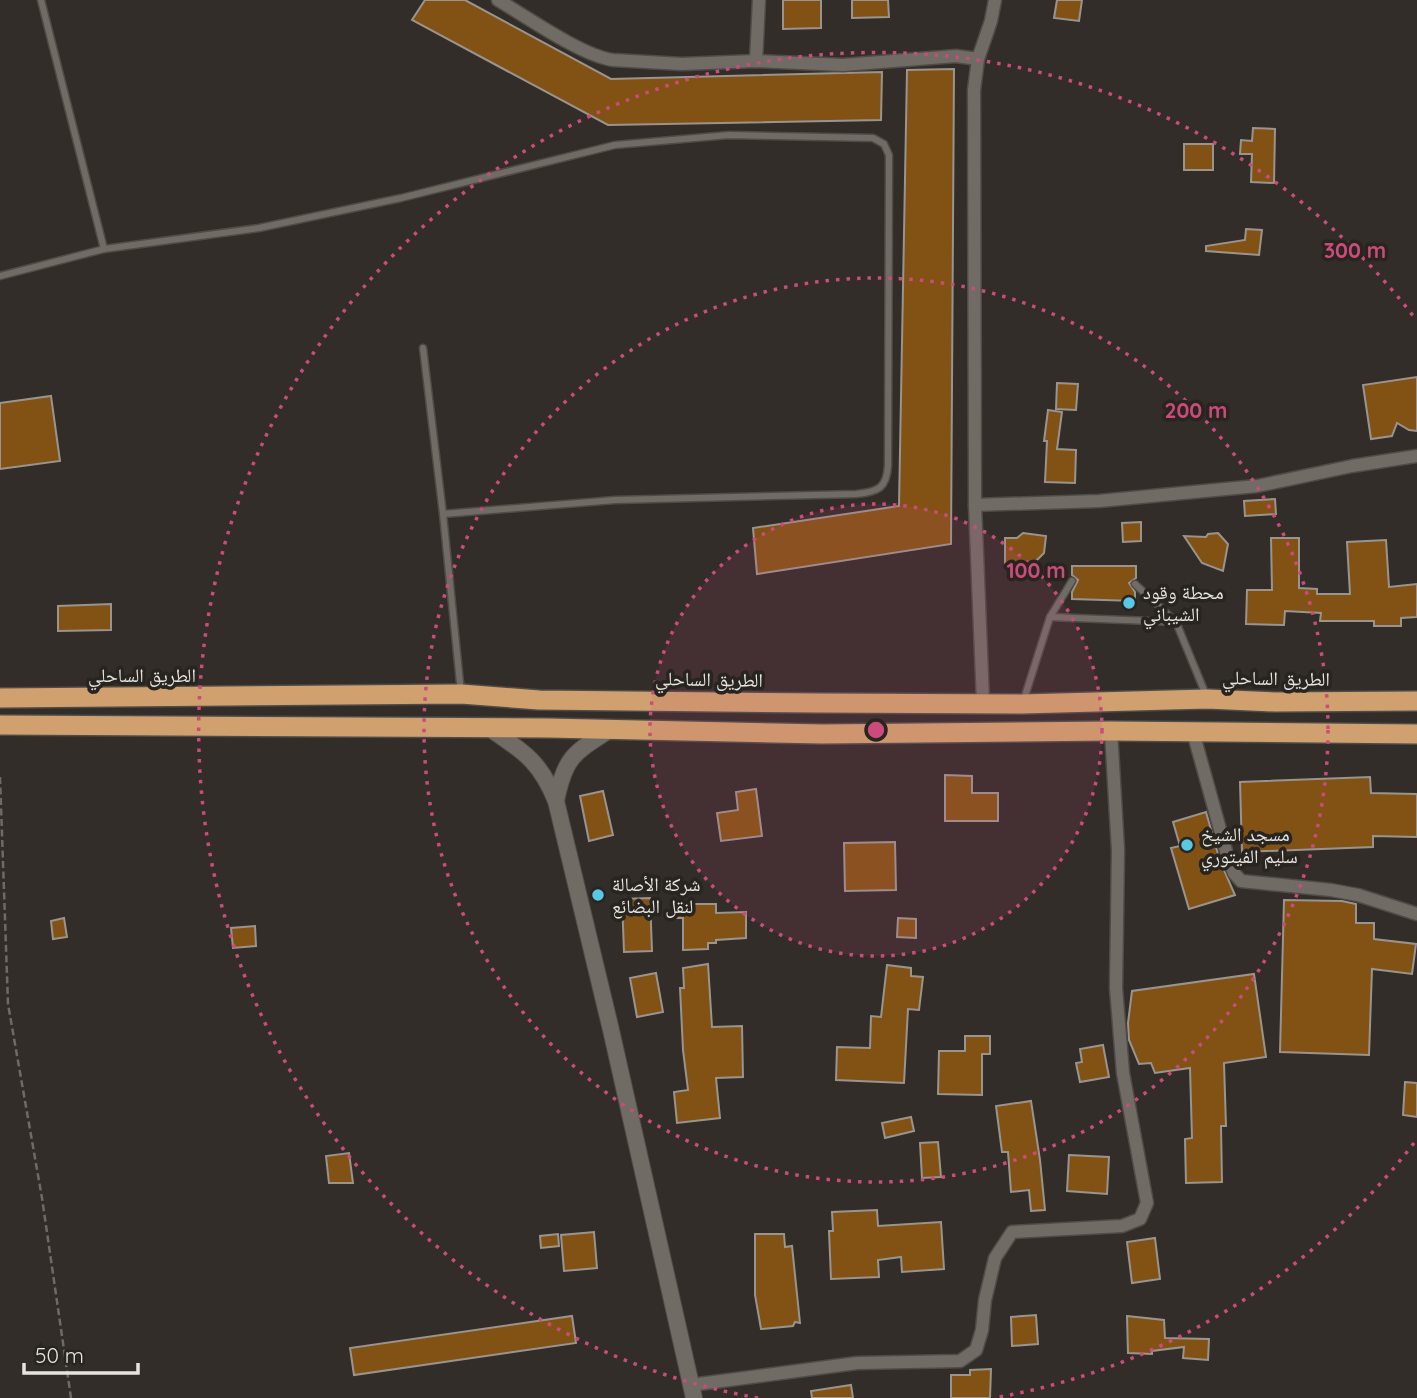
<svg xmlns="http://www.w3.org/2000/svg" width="1417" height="1398" viewBox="0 0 1417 1398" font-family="Quicksand,'Noto Naskh Arabic',sans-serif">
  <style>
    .building { fill: #825215; stroke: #9a948e; stroke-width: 2 }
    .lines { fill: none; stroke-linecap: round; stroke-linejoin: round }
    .service-casing { stroke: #4f4c47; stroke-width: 9 }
    .minor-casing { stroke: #4f4c47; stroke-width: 15 }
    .tertiary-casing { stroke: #4f4c47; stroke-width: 18 }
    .trunk-casing { stroke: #4f4c47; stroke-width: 22 }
    .path { stroke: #6e6a66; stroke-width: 2.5; stroke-dasharray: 7 3.5; stroke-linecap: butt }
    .service { stroke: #706b65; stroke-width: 6 }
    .minor { stroke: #706b65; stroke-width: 12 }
    .tertiary { stroke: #706b65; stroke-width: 16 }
    .trunk { stroke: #d0a06e; stroke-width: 19 }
    .ring { fill: none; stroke: #cb4b7c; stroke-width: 3.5; stroke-dasharray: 3.5 7 }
    .poi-dot { fill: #59c8e5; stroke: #28241f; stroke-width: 2.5 }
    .labels { text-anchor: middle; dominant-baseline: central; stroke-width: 7; stroke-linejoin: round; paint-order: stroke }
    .poi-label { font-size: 19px; fill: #e7e4e0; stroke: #28241f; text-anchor: start }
    .street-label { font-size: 19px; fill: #e7e4e0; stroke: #28241f }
    .centre { fill: #cb4b7c; stroke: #28241f; stroke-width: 3.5 }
    .ring-label { font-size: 21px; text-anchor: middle; font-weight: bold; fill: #cb4b7c; stroke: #28241f; stroke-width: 7; stroke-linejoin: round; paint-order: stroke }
  </style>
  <rect width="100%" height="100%" fill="#322d29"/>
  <g class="building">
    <path d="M425,0H465L611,79L882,72L881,120L608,125L412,20Z"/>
    <path d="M783,0H821V28L783,29Z"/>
    <path d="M852,0H888L889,17L852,18Z"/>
    <path d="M1057,0H1082L1079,21L1054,18Z"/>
    <path d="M954,69L951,544L757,574L753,528L899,506L907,70Z"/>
    <path d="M1253,128L1275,129L1274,183L1251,182L1252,154H1240L1241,140L1252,141Z"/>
    <rect x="1184" y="144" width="29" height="26"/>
    <path d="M1246,229L1262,230L1259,255L1206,251V246L1245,240Z"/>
    <path d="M1417,377V431L1409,430L1397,423L1392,436L1371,439L1363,385Z"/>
    <path d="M1057,383L1078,384L1076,410L1056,409Z"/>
    <path d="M51,396L60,461L0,469V403Z"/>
    <path d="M1048,410L1062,412L1057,449L1076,450L1075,483L1045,482L1047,441H1044Z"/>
    <path d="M1275,499L1276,514L1245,516L1244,501Z"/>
    <path d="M1141,522V541L1123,542L1122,523Z"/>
    <path d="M1023,533L1046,536L1044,553L1033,564L1021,570L1005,568V538H1017Z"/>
    <path d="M1218,533L1228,544L1223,571L1202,563L1184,536L1206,537L1208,534Z"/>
    <path d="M1271,538H1299V588L1317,589V594H1350L1347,542L1386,540L1389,587L1417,584V617L1401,618V626H1374V621H1320L1321,613L1285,611L1284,625L1246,624L1247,590H1272Z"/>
    <path d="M1072,566H1136V578L1129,583L1135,592V601L1072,599V592L1078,580L1072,575Z"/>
    <path d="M111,604V630L58,631V606Z"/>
    <path d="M945,775L972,776V793H998V821H945Z"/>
    <path d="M1370,777L1371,793L1417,794V837L1373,836V847L1242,852L1240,782Z"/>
    <path d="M756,789L762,836L721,841L717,813L738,810L736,792Z"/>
    <path d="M603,791L613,835L589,841L580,796Z"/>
    <path d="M1206,812L1220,861L1235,895L1189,909L1171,848L1180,846L1173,822Z"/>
    <path d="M895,842L896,890L845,891L844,843Z"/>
    <path d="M650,898L652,951L624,952L622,899Z"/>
    <path d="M1284,900L1342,901L1356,904V923H1374V939L1416,944L1412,974L1372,969L1369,1055L1280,1052Z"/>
    <path d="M676,904H716V913L746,912V938L716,940V943H708V949L683,950V918H676Z"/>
    <path d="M64,918L67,937L53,939L51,921Z"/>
    <path d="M898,918L916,919V938L897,937Z"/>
    <path d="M255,926L256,946L233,948L231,928Z"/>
    <path d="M708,964L712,1027L742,1026L743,1077L716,1078L720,1118L677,1123L674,1092L688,1090L683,1050L680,988H684L683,968Z"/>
    <path d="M887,965L911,968V976L923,977L919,1010L908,1009L904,1083L836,1080L837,1047L870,1048L871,1016L881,1017Z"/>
    <path d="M656,973L663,1012L637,1017L630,978Z"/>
    <path d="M1254,974L1266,1057L1224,1063L1226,1126H1221L1222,1182L1186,1183L1185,1139L1192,1138L1190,1068L1155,1073L1151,1063L1139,1064L1129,1040L1128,1023L1132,991Z"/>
    <path d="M965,1036H990V1054H982V1095L938,1094L939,1051H965Z"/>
    <path d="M1103,1045L1109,1077L1080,1082L1076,1063L1082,1062L1080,1049Z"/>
    <path d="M1405,1082L1417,1083V1117L1403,1115Z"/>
    <path d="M1031,1101L1040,1160L1045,1210L1031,1211L1029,1190L1011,1192L1008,1152H1002L996,1106Z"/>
    <path d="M911,1117L914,1131L885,1138L882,1123Z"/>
    <path d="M938,1142L941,1177L922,1178L920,1143Z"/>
    <path d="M349,1153L353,1183H329L326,1156Z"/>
    <path d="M1069,1155L1109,1157L1107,1194L1067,1191Z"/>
    <path d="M877,1210L878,1226L941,1222L944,1269L902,1272L901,1257L878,1260L879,1277L831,1279L829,1231H833L832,1212Z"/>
    <path d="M594,1232L597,1268L564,1271L561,1235Z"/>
    <path d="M558,1234L559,1246L541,1248L540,1236Z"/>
    <path d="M755,1234H784L785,1247L792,1246L800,1323L795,1322L793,1326L761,1329L755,1295Z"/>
    <path d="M1155,1238L1160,1279L1132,1283L1127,1242Z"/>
    <path d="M1036,1315L1038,1344L1012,1346L1011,1317Z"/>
    <path d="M572,1316L576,1343L354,1375L350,1348Z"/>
    <path d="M1127,1316L1164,1320L1165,1338L1209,1339L1208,1360L1183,1358L1184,1347L1152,1351V1354L1128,1353Z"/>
    <path d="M991,1369L990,1398H951V1375H970V1370Z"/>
    <path d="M851,1385L853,1398H812L811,1391Z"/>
  </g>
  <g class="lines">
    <g class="service-casing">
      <g id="service">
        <path d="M41,0L104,249"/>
        <path d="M0,276L104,249L259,228L401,198L615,145L729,135L873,138L884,144L889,155L888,465C887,488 878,492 856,494L615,500L443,514L423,348"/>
        <path d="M443,514L461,693"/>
        <path d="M1135,584L1176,622L1206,695"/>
        <path d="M1050,617L1176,622"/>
        <path d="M1024,699L1050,617L1072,581"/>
      </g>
    </g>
    <g class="minor-casing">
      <g id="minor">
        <path d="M498,0C527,17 582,56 613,60L682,64L756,61L843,65L956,56L978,59"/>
        <path d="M756,61L759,0"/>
        <path d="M975,505L1099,501L1257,486L1352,466L1417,456"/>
        <path d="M983,702L975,505L974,90L978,59L991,21L995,0"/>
        <path d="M1193,732L1228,858L1234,873L1241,881L1331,890L1358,895L1417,914"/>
        <path d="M691,1385L857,1363L960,1361L976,1350L982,1330L985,1300L995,1258L1012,1232L1122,1226L1140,1219L1147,1203L1123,1073L1116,988L1118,850L1111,731"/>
      </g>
    </g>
    <g class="tertiary-casing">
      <g id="tertiary">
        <path d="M489,728C524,752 540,761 556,801L611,1030L694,1398"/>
        <path d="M556,801C565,756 574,753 611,729"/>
      </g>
    </g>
    <g class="trunk-casing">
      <g id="trunk">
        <path d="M0,698L461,694L539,700L820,703L1022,704L1207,699L1275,702L1417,701"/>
        <path d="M0,725L548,728L822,734L1111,731L1417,734"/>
      </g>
    </g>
    <path class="path" d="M0,777L8,1004L42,1198L71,1398"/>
    <use href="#service" class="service"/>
    <use href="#minor" class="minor"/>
    <use href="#tertiary" class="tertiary"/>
    <use href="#trunk" class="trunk"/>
  </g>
  <circle cx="876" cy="730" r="226" fill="#cb4b7c" fill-opacity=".12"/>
  <g class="ring">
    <circle cx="876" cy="730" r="226"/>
    <circle cx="876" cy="730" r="452"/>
    <path d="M1414 1143A678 678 0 0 1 994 1398M758 1398A678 678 0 1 1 1414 317"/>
  </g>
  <g class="poi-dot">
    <circle cx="1129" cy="603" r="7"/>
    <circle cx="1187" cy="845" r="7"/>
    <circle cx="598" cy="895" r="7"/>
  </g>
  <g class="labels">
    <g class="poi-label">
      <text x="1143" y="592">محطة وقود<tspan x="1143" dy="22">الشيباني</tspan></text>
      <text x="1201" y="834">مسجد الشيخ<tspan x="1201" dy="22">سليم الفيتوري</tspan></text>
      <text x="612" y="884">شركة الأصالة<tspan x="612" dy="22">لنقل البضائع</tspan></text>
    </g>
    <g class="street-label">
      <text x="142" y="675">الطريق الساحلي</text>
      <text transform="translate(1276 678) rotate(1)">الطريق الساحلي</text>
      <text transform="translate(709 679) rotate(1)">الطريق الساحلي</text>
    </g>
  </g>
  <circle cx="876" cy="730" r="10" class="centre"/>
  <g class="ring-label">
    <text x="1355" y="258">300 m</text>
    <text x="1196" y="418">200 m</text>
    <text x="1036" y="578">100 m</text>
  </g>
  <path d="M24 1363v10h114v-10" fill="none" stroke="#e7e4e0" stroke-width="3.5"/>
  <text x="35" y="1363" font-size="21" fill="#e7e4e0" stroke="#28241f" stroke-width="5" paint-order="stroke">50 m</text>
</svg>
